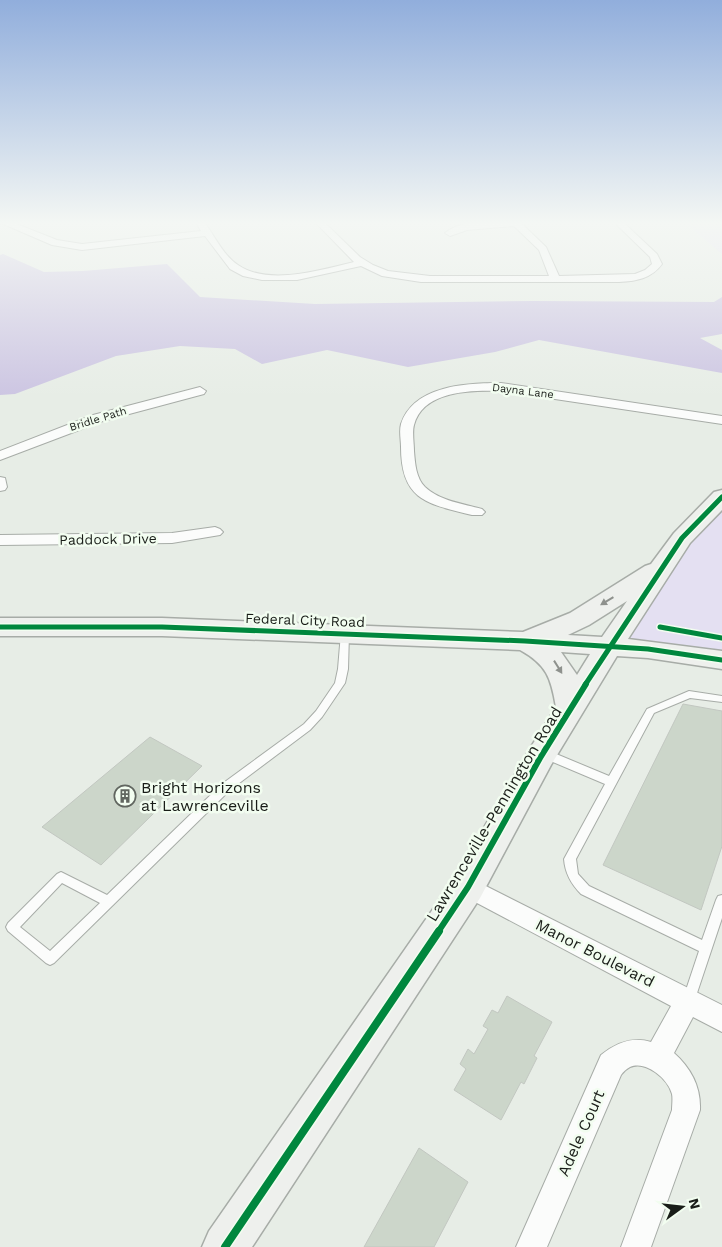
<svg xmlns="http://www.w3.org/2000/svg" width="722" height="1247" viewBox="0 0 722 1247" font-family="'Work Sans',sans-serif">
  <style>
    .green { fill: #e4e0f2 }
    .forest { fill: #ccc5e2 }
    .building { fill: #ccd6ca; stroke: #c2c7c1 }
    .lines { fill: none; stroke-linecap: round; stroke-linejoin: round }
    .lane-casing { stroke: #a7aca7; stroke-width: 2 }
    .street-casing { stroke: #a7aca7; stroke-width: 2 }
    .secondary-casing { stroke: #a7aca7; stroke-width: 3 }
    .lane { fill: #fbfcfb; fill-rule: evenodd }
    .street { fill: #fbfcfb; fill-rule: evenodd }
    .secondary { fill: #eef0ed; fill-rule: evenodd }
    .cycleway-far2-casing { stroke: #f2fdf0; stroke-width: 8 }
    .cycleway-far1-casing { stroke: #f2fdf0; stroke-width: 9 }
    .cycleway-casing { stroke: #f2fdf0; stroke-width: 11 }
    .cycleway-far2 { stroke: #00873e; stroke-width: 5 }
    .cycleway-far1 { stroke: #00873e; stroke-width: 6 }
    .cycleway { stroke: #00873e; stroke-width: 8 }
    .oneway { fill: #8e918d }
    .labels { text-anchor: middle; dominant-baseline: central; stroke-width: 5; stroke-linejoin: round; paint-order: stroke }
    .far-street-label { font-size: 11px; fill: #191d18; stroke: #f2fdf0 }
    .street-label { font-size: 14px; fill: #191d18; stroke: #f2fdf0 }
    .near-poi-label { font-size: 16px; fill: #191d18; stroke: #f2fdf0; text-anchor: start }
    .near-street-label { font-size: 16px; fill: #191d18; stroke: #f2fdf0 }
  </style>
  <rect width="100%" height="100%" fill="#e7ede6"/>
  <g class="green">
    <path d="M685,223H722V254Z"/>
    <path d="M722,505V657L619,643L669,565Z"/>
  </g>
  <path class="forest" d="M3,254L44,272L83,271L167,264L200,297L315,304L533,301L714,302L722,297V334L700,338L722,350V373L539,340L495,352L408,367L327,350L262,364L235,349L180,346L116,356L15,394L0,395V255Z"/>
  <g class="building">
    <path d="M683,704L722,711V846L701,910L603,865Z"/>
    <path d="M150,737L202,766L101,865L42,827Z"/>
    <path d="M507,996L552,1022L534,1056L537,1058L524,1084L521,1082L501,1120L454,1090L466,1069L460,1064L468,1049L474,1054L488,1029L483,1026L492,1010L498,1013Z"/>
    <path d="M419,1148L468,1182L434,1247H364Z"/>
  </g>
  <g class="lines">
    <g class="lane-casing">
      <g id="lane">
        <path d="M345,630L349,633L348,669L345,683L322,717L310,730L230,790L54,963L50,965L46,963L8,931L6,927L8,923L57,874L61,872L107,895L222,784L304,724L316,711L335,683L338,669L341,633ZM62,883L100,903L50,951L20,927Z"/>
        <path d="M689,691L722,696V702L690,698L654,713L576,859L578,874L589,886L702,940L716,900L718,896L722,895V918L695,999L694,1003L689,1005L684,1003L683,999L699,951L581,894C571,884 565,873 564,859L605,784L541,757L540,754L541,751L545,750L549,751L609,776L647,709Z"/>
      </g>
    </g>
    <g class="street-casing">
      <g id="street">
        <path d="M1,223H14L57,240L82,244L201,231L197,224L205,223C215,237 224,256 238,265C268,286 321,270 354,262L316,223H325L360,257L373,265L388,271L430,276H549L539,250L514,226L467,230L450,236L445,233C464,217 499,223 521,223L546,247L559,276L635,274L645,270L652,264L650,257L615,223H624L657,254L662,264C651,279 636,281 619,282H421L382,276L361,266L297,280H262L243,276L230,269L205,236L82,250L52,245Z"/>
        <path d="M501,383L722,416V424L501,391C473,390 423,390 414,425C412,432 414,443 414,451C415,464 416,478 425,487C440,501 464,504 482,509L485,512L482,515H472C427,504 401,500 401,447C401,440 399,431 401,424C414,385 467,383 501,383Z"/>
        <path d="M200,387L206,391L204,394L103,421L0,460V451L93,415Z"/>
        <path d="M0,477L5,478L7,487L5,490L0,491Z"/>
        <path d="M215,527L220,529L223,532L220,535L172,543L0,545V535L172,533Z"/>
        <path d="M468,877L722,1005V1032L693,1017L674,1053C691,1068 701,1087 700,1110L651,1247H621L672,1110C672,1105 673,1099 672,1094C668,1079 646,1060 630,1067C626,1069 623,1072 621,1075L547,1247H516L601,1055C616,1043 632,1036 651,1042L671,1006L460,894L456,887L460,880Z"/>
      </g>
    </g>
    <g class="secondary-casing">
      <path id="secondary" d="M722,490V510L690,543L628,639L722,651V669L648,658L617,656L551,765L480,898L252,1247H202L209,1231L456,876L529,750L556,707C551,678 547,665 520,650L162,636H0V618H162L523,632L570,613L645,566L651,564L674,533L714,492ZM627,601L602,637L568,635L589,625ZM561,652L590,654L577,675Z"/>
    </g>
    <use href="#lane" class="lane"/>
    <use href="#street" class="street"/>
    <use href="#secondary" class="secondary"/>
    <g class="cycleway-far2-casing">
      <g id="cycleway-far2">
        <path d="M0,627H162L525,641L648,649L722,660"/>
        <path d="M660,627L722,638"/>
        <path d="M585,685L682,538L722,497"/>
      </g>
    </g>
    <g class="cycleway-far1-casing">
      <path id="cycleway-far1" d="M438,932L468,887L540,758L586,684"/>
    </g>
    <g class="cycleway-casing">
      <path id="cycleway" d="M225,1247L439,931"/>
    </g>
    <use href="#cycleway-far2" class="cycleway-far2"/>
    <use href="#cycleway-far1" class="cycleway-far1"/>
    <use href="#cycleway" class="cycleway"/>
  </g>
  <defs><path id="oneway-solid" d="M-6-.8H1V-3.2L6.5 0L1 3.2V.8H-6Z" transform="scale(1.25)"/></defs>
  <g class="oneway">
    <use href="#oneway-solid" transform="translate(607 601) rotate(149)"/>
    <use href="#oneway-solid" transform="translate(558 667) rotate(58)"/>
  </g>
  <linearGradient id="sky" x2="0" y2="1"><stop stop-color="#91aedc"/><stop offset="0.56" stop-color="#f4f7f4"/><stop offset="1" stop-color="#f4f7f4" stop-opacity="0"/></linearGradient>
  <rect width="722" height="398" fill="url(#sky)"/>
  <defs>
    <g id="building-ring" transform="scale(1.125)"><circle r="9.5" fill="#f2fdf0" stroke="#616660" stroke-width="1.5"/><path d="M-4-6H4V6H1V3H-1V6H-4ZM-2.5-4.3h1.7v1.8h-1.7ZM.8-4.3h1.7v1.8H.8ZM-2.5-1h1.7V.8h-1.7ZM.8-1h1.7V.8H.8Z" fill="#616660"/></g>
  </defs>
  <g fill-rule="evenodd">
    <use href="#building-ring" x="125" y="796"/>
  </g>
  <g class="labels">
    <g class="far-street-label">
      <text transform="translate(523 391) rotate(7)">Dayna Lane</text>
      <text transform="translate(98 419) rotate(-17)">Bridle Path</text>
    </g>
    <g class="street-label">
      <text transform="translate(108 539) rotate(-1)">Paddock Drive</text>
      <text transform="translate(305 620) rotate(2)">Federal City Road</text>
    </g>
    <g class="near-poi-label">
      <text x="141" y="787">Bright Horizons<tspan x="141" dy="18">at Lawrenceville</tspan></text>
    </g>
    <g class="near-street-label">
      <text transform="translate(494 814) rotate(-59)">Lawrenceville-Pennington Road</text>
      <text transform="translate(595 953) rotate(27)">Manor Boulevard</text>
      <text transform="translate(581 1133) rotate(-66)">Adele Court</text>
    </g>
  </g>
  <g transform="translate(682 1207) rotate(75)" stroke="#f2fdf0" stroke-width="4" paint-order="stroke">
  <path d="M0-4L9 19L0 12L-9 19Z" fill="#191d18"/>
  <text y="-8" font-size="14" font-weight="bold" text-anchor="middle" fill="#191d18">N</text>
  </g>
</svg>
